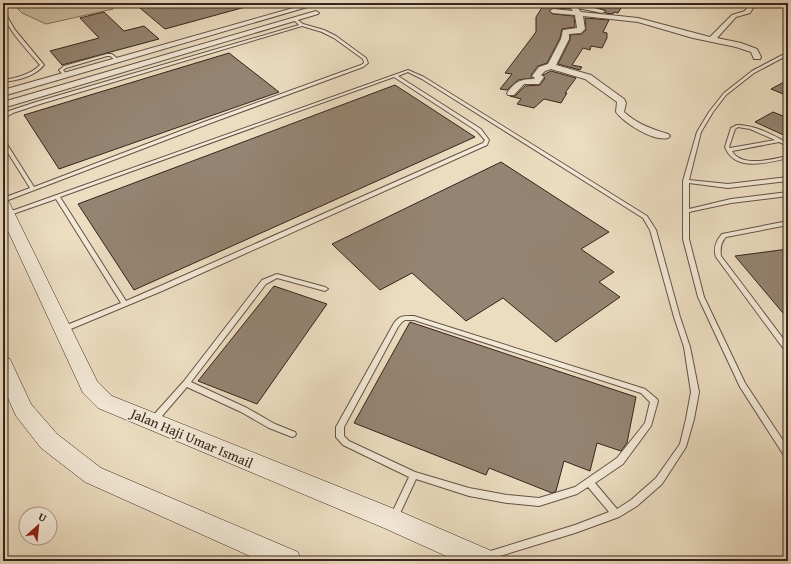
<svg xmlns="http://www.w3.org/2000/svg" width="791" height="564" viewBox="0 0 791 564" font-family="'Gentium Book Plus',serif">
  <style>
    .green { fill: #cdbea5; stroke: #827161 }
    .building { fill: #958472; stroke: #36241d }
    .lines { fill: none; stroke-linecap: round; stroke-linejoin: round }
    .service-casing { stroke: #645246; stroke-width: 2 }
    .minor-casing { stroke: #645246; stroke-width: 2 }
    .secondary-casing { stroke: #36241d; stroke-width: 1 }
    .service { fill: #f3e9d7; fill-rule: evenodd }
    .minor { fill: #f3e9d7; fill-rule: evenodd }
    .secondary { fill: #f3e9d7; fill-rule: evenodd }
    .labels { text-anchor: middle; dominant-baseline: central; stroke-width: 3.5; stroke-linejoin: round; paint-order: stroke }
    .near-street-label { font-size: 14px; fill: #36241d; stroke: #f3e9d7 }
  </style>
  <rect width="100%" height="100%" fill="#ecddc1"/>
  <filter id="stains"><feTurbulence type="fractalNoise" baseFrequency=".005" numOctaves="4"/><feColorMatrix values="0 0 0 0 .2 0 0 0 0 .09 0 0 0 0 .02 0 0 0 .5 -.17"/></filter>
  <radialGradient id="worn" r=".72"><stop offset=".6" stop-color="#630" stop-opacity="0"/><stop offset="1" stop-color="#630" stop-opacity=".3"/></radialGradient>
  <path class="green" d="M12,3H108L113,9L46,24L22,13Z"/>
  <g class="building">
    <path d="M134,3H248L249,6L165,29Z"/>
    <path d="M545,3H566L570,9L553,8L549,11L553,14L574,16L575,27L562,29L560,38L547,63L538,66L531,75L532,78L518,80L507,90L500,89L512,74L505,73L536,32V17Z"/>
    <path d="M581,3H624L618,13L614,12L613,14L605,13L606,11L605,10Z"/>
    <path d="M104,12L124,31L144,26L159,39L62,65L50,51L99,38L80,18Z"/>
    <path d="M585,18L609,20L603,32L607,33V38L602,48L591,46L590,50L583,48L572,65L582,67L580,70L558,64L570,40V35L581,34L586,30Z"/>
    <path d="M229,53L279,92L59,169L24,115Z"/>
    <path d="M551,71L576,78L565,93H567L561,103L544,99L534,108L517,104L521,99L510,96H515L525,86L540,85L545,78L543,75Z"/>
    <path d="M788,80V96L771,89Z"/>
    <path d="M395,85L475,137L134,290L78,204Z"/>
    <path d="M773,112L788,118V137L755,122Z"/>
    <path d="M501,162L609,232L581,249L614,272L599,282L620,297L556,342L503,298L466,321L412,273L380,290L332,244Z"/>
    <path d="M788,249V319L735,256Z"/>
    <path d="M274,286L327,304L257,404L198,381Z"/>
    <path d="M410,322L636,397L627,443L621,451L597,443L590,471L564,461L556,491L552,493L489,468L486,475L354,423Z"/>
  </g>
  <g class="lines">
    <g class="service-casing">
      <g id="service">
        <path d="M3,12L5,13L15,30L44,65C34,77 18,80 3,82V80C16,78 30,75 40,65C31,54 3,25 3,12Z"/>
        <path d="M295,18L303,24L324,30L336,36L366,58L368,63L363,67L208,124L3,202V198L30,188L3,145V140L5,141L34,187L204,122L361,65L364,63L363,59L334,38L322,32L302,26L40,104L13,113L3,119V116L9,111L36,102L299,25L293,19Z"/>
        <path d="M788,52V55L754,73L726,95L713,112L701,132L689,180L728,184L788,177V181L728,188L689,183V209L731,199L788,192V196L731,203L689,212V239L704,297L745,383L788,448V459L785,457L740,387L698,297L683,239V181L697,132L709,112L724,93L752,71Z"/>
        <path d="M107,54H112L119,60L116,61L110,56H107L66,68L63,70L67,75L65,76H64L59,70L64,66Z"/>
        <path d="M408,70L424,77L647,216L656,230L680,317L690,347L699,392L694,419L686,447L662,484L637,506L619,517L575,533L487,560L484,559L483,556L484,553L487,552L575,525L609,512L588,487L577,494L539,506L507,503L469,496L416,479L397,520L394,521L391,520L390,517L409,477L343,445L336,437V427L394,323C400,315 404,316 414,316L645,389L657,399L658,401L651,426L623,464L595,483L617,509L631,500L656,478L680,444L686,419L691,392L684,347L674,317L650,230L643,218L422,79L408,72L398,76L481,129L489,140L487,145L162,291L66,331H62L61,329L62,327L121,303L56,199L10,215H6L5,214L6,213ZM394,77L477,131L485,140L483,143L158,287L126,301L60,197ZM405,320H414L641,393L650,402L645,423L617,458L575,487L539,498L507,495L469,488L415,472L349,441L344,436V427L398,327L402,322Z"/>
        <path d="M737,125C756,125 772,135 788,143V146L779,142L732,151C741,168 773,159 788,156V158C767,163 734,172 725,147L731,128ZM738,127L750,129L775,140L730,148L729,147L735,129Z"/>
        <path d="M788,221V225L726,237C721,242 720,248 721,256L788,345V353L786,352L716,257C713,248 716,241 722,234Z"/>
        <path d="M277,274L325,287L328,289L325,291L277,278L266,284L191,382L247,408L275,424L295,432L296,434L295,436L292,437L269,428L241,412L187,387L156,423L153,424L150,423L149,421L150,419L184,381L262,280Z"/>
      </g>
    </g>
    <g class="minor-casing">
      <g id="minor">
        <path d="M311,3H321L3,96V90Z"/>
        <path d="M567,3H575L605,11L602,13L578,8L581,12L638,18L710,37L732,15L745,11L750,3H756L750,13L736,17L717,38L741,43L757,49L761,57L760,59H754L751,52L736,47L693,38L638,22L583,16L585,29L581,33L569,34V39L556,65L591,75L624,99L626,103L624,112C637,124 652,129 668,134L670,136L668,138C654,142 624,123 616,112L617,102L585,79L551,69L545,71L541,75L544,77L539,84H524L514,95H508L507,93C515,82 520,79 534,79L535,78L532,76L539,67L548,64L561,39L563,30L577,28L575,15L553,13L550,11L553,9L573,11Z"/>
        <path d="M316,11L319,13L318,14L3,108V102Z"/>
      </g>
    </g>
    <g class="secondary-casing">
      <g id="secondary">
        <path d="M3,199L8,201L10,204L97,381L112,396L392,508L494,552L497,561H457L384,528L98,408L83,393L3,220Z"/>
        <path d="M3,357L10,359L31,404L57,434L101,468L298,552L301,561H261L85,482L41,448L16,416L3,387Z"/>
      </g>
    </g>
    <use href="#service" class="service"/>
    <use href="#minor" class="minor"/>
    <use href="#secondary" class="secondary"/>
  </g>
  <g class="labels">
    <g class="near-street-label">
      <text transform="translate(192 438) rotate(23)">Jalan Haji Umar Ismail</text>
    </g>
  </g>
  <rect width="791" height="564" fill="none" stroke="#ecddc1" stroke-width="16"/>
  <rect x="4" y="4" width="783" height="556" fill="none" stroke="#36241d" stroke-width="2"/>
  <rect x="8" y="8" width="775" height="548" fill="none" stroke="#36241d"/>
  <g transform="translate(38 526) rotate(27)"><circle r="19" fill="#f3e9d7" stroke="#a79a8d"/>
  <path d="M0-3L7 15L0 10L-7 15Z" fill="#8f2418"/>
  <text y="-6" font-size="11" font-weight="bold" text-anchor="middle" fill="#36241d">U</text>
  </g>
  <rect width="100%" height="100%" filter="url(#stains)"/>
  <rect width="100%" height="100%" fill="url(#worn)"/>
</svg>
